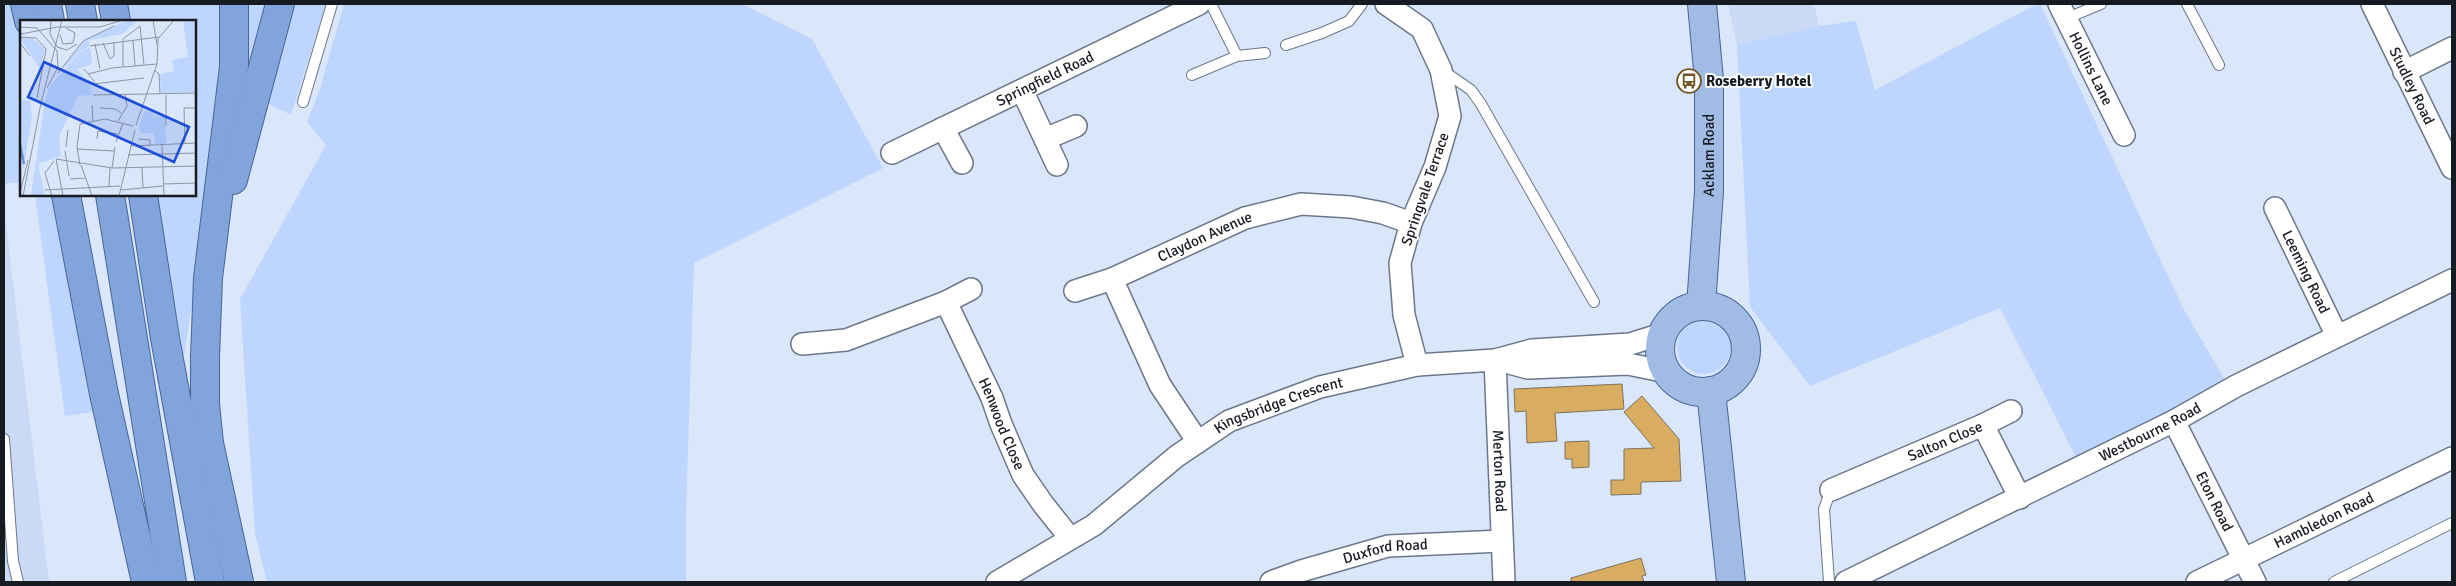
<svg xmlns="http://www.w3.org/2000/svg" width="2456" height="586" viewBox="0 0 2456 586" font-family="Signika,sans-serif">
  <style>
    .built { fill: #cadaf5 }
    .green { fill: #bed6fd }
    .building { fill: #d8ad62; stroke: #7c715e }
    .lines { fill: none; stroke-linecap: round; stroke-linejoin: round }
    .service-casing { stroke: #6c7889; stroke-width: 12 }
    .minor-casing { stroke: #6c7889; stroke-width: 24 }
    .primary-casing { stroke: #476596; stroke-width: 30 }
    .trunk-casing { stroke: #476596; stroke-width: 30 }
    .service { stroke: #fff; stroke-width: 10 }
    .minor { stroke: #fff; stroke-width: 21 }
    .primary { stroke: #a1bbe5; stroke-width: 28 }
    .trunk { stroke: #82a4dc; stroke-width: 28 }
    .labels { text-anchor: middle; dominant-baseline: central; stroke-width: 4; stroke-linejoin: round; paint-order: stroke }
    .street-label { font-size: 15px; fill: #161b22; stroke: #fff }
    .poi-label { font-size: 15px; font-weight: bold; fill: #161b22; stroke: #fff; text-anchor: start }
    .inset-river { fill: none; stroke: #6a92d2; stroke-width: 2.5 }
    .inset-road { fill: none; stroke: #8c95a4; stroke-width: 1 }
    .view { fill: #1d4ed8; fill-opacity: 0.15; stroke: #1d4ed8; stroke-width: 2.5 }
    .inset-edge { fill: none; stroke: #161b22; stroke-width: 2.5 }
  </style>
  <rect width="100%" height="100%" fill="#dae6fa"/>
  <g class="built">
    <path d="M1728,4H1814L1819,26L1737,45Z"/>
    <path d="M4,207L49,582H4Z"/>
  </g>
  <g class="green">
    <path d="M4,4H21V182L4,184Z"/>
    <path d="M127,4H226L223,101L184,357L156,195H195V21H129Z"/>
    <path d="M243,4H269L239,127Z"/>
    <path d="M289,4H326L291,115L267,103Z"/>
    <path d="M344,4H743L812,39L883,168L694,263L686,513V582H267L255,533L240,299L326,145L307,122L320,89Z"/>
    <path d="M2037,4H2040L2184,310L2227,383L2076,457L2000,308L1810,386L1750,307L1737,45L1819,26L1856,21L1875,90Z"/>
    <path d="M35,195H58L93,412L65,416Z"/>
    <circle cx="1704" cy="347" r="27"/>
  </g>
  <g class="building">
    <path d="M1622,384L1624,409L1555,413L1557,441L1527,443L1526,411L1515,412L1514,389Z"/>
    <path d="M1642,396L1679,439L1681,481L1641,482V494L1611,495V480H1624V449L1654,448L1624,412Z"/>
    <path d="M1589,441V467L1572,468V459H1565V442Z"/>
    <path d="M1641,558L1646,575L1642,576L1644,582H1571V578Z"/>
  </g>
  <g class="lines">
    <g class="service-casing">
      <g id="service">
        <path d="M2187,4L2219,65"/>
        <path d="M2065,19L2101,4"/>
        <path d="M1286,45L1322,33L1349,21L1362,4"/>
        <path d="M1237,56L1265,53"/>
        <path d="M1442,70L1471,90L1481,104L1594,302"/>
        <path d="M1192,75L1237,56L1211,4"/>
        <path d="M303,102L332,4"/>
        <path d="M4,439L13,561L18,582"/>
        <path d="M1829,582L1824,509L1831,490"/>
        <path d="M2334,582L2452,523"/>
      </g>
    </g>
    <g class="minor-casing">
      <g id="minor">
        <path d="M1386,4L1422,29L1441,70L1450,116L1435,167L1411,223L1400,263L1404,315L1417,365"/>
        <path id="s1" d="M2059,4L2124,135"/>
        <path id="s2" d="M2372,4L2452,168"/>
        <path d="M2404,72L2452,48"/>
        <path d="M1022,90L1057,165"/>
        <path d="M943,128L962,163"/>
        <path d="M1045,139L1076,126"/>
        <path id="s3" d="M892,153L1199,4"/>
        <path id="s4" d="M2275,208L2337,336"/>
        <path d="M1112,279L1160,385L1198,442"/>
        <path id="s5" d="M1075,291L1112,279L1245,218L1301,204L1351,207L1383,213L1411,223"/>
        <path id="s6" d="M946,302L992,398L1001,424L1023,475L1043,504L1070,538"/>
        <path d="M802,344L846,340L946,302L971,289"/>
        <path id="s7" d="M1495,360L1504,582"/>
        <path d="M1498,360L1528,368L1628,364L1667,372"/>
        <path id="s8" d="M2174,421L2255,582"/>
        <path d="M1983,425L2011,411"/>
        <path id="s9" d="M1831,490L1983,425L2020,498"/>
        <path id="s10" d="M997,582L1094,525L1177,456L1229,421L1320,387L1417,365L1495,360L1532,350L1630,344L1662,334"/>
        <path id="s11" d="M1271,582L1301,571L1388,546L1502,541"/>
        <path id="s12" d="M1846,582L2174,421L2236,386L2452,280"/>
        <path id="s13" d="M2197,582L2452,458"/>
      </g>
    </g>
    <g class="primary-casing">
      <g id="primary">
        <path id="s14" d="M1701,306L1709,191V80L1702,4"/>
        <circle cx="1703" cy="349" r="43"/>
        <path d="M1711,391L1731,582"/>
      </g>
    </g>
    <g class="trunk-casing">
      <g id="trunk">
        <path d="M25,4L29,21"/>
        <path d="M47,4L50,21"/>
        <path d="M80,4L83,21"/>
        <path d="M113,4L116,21"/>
        <path d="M234,4V67L208,278L205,357V404L209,443L239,582"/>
        <path d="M233,180L280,4"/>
        <path d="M66,195L104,394L146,582"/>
        <path d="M110,195L172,582"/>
        <path d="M143,195L165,338L210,582"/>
      </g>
    </g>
    <use href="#service" class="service"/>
    <use href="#minor" class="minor"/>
    <use href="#primary" class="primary"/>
    <use href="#trunk" class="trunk"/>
  </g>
  <defs>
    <g id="bus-ring" transform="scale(1.25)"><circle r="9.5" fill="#fff" stroke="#6f5526" stroke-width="1.5"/><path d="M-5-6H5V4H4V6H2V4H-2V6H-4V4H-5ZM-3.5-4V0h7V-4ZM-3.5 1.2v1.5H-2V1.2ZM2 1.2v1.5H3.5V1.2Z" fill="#6f5526"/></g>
  </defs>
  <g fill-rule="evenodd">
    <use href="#bus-ring" x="1689" y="81"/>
  </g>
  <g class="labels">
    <g class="street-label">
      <text stroke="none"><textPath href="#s1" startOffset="72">Hollins Lane</textPath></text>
      <text stroke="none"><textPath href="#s3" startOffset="170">Springfield Road</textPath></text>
      <text stroke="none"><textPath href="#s2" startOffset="91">Studley Road</textPath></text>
      <text stroke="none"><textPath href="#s14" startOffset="151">Acklam Road</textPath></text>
      <text transform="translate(1425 189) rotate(-71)">Springvale Terrace</text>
      <text stroke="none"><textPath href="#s5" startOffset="141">Claydon Avenue</textPath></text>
      <text stroke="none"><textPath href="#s4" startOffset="71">Leeming Road</textPath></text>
      <text stroke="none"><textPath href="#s10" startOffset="335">Kingsbridge Crescent</textPath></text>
      <text stroke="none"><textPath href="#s6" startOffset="134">Henwood Close</textPath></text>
      <text stroke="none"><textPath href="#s12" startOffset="339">Westbourne Road</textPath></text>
      <text stroke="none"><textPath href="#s9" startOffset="124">Salton Close</textPath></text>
      <text stroke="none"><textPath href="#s7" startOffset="111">Merton Road</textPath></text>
      <text stroke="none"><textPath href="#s8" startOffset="90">Eton Road</textPath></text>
      <text stroke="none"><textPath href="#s13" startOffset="141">Hambledon Road</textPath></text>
      <text stroke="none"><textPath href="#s11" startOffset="119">Duxford Road</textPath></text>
    </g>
    <g class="poi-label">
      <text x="1706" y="81">Roseberry Hotel</text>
    </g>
  </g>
  <g transform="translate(20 20)">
    <rect width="176" height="176" fill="#dae6fa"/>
    <path d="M107,0H119L102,14L69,20L70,26L59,32L37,55L63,21ZM163,0H176V72L141,74L140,54L154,51L152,40L168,37ZM0,18H12L25,29L20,49ZM70,27L72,44L57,49L71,66L72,75L58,76L39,117L41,136L18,144L25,176H11L25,80L30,66L59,33ZM0,79L10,81L12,96L3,152ZM125,91L133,92V97L145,96L146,124H135L134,113H121L119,106Z" fill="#bed6fd"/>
    <path class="inset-river" d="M0,125L4,144"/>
    <path class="inset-road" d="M31,0L30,14L37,27L47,30L57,24M70,0H91M133,0L137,25M0,7L17,8L37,31L38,47L27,68M1,14L37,7H80L103,0M40,15L43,24L53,23L55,13L46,8M0,17L16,18L26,29L17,78M113,21L115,46M0,23L10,36M83,23L90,39L94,36V22M75,24L80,49M70,26L139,17M103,47V19L120,6L124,45M64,49L75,62M135,51L139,54L140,74M38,53L63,21L94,6M68,54L92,48L137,44M73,64L124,58M73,75L177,73M72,85L73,102M80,88L95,89L101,93M98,101L107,86L105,74M116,105L137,44L138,19L154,0M146,106V75M77,119L78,111L98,114M119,119L130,120V125M96,122L103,103M165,123L164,88H177M142,124L144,176M110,126L177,123M46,127L48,110M57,129L95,131M45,131L49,156M108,135L177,133M60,145L57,127L60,104L85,99L113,106M61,145L72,176M92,148L95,127M122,148L123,168M50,159L66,158M143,164L177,163M89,166L90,148M25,170L100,166M101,170L143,166M0,173L8,140M3,176L21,83L42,0M32,176L25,153L34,141M43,176L36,139L92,148L177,146M99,176L115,110"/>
    <path class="view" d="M24,42L169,107L154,142L8,77Z"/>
    <rect width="176" height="176" class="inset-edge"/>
  </g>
  <rect width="2456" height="586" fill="none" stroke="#161b22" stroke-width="10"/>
</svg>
